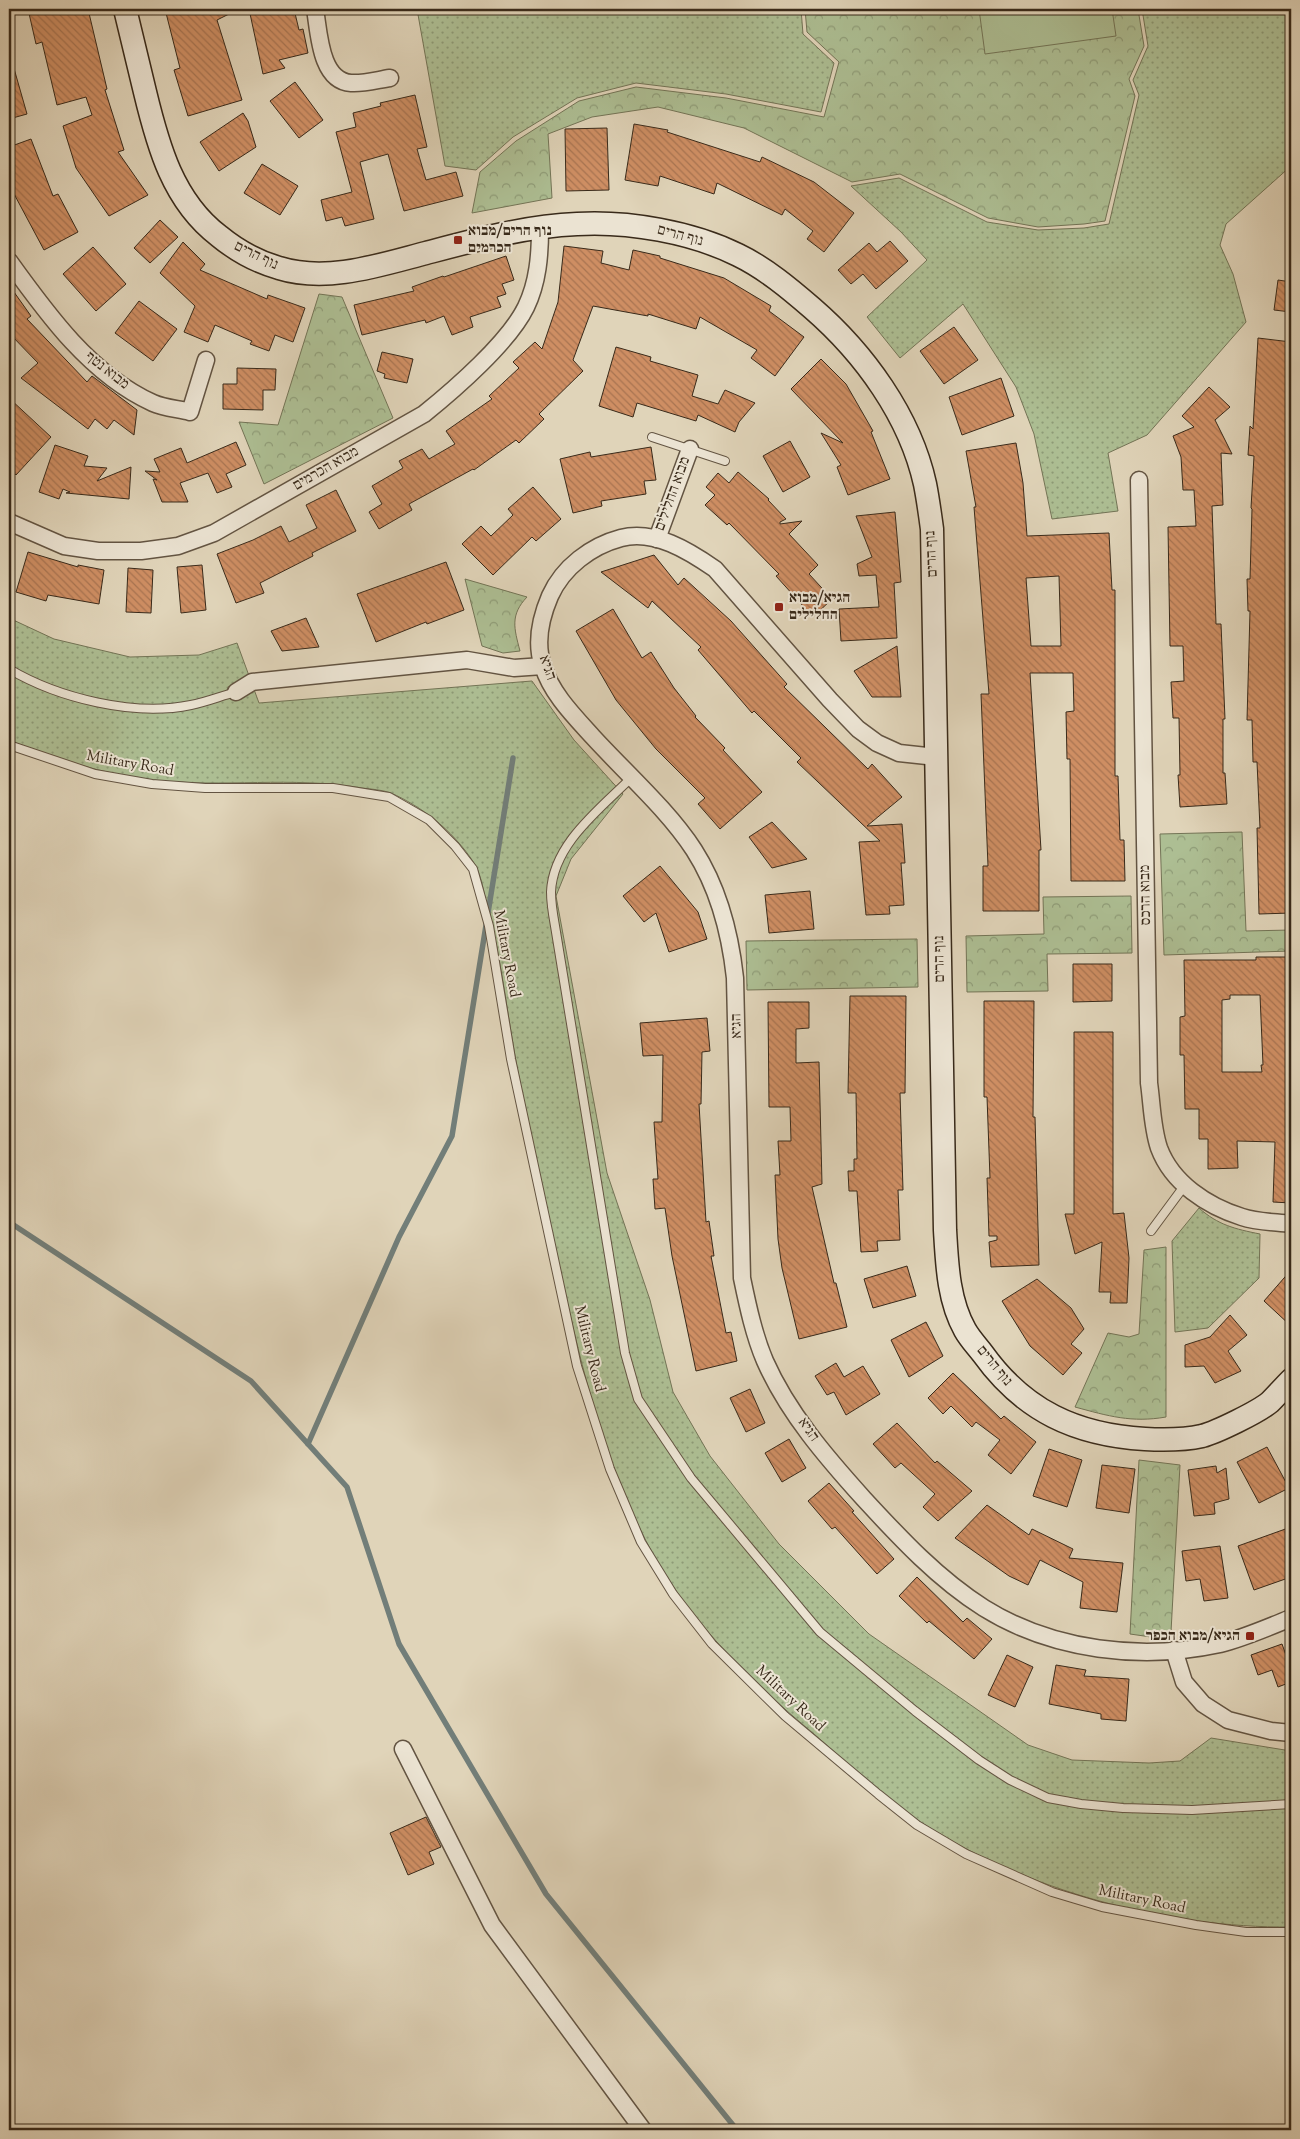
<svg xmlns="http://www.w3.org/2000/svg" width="1300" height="2139" viewBox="0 0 1300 2139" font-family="'Sorts Mill Goudy','Frank Ruhl Libre',serif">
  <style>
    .grass { fill: url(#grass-dots); stroke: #737456 }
    .park { fill: url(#park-crowns); stroke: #737456 }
    .pitch { fill: #adbe93; stroke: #737456 }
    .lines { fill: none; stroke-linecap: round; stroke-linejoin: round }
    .stream { stroke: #727e79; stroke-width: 5.5 }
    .building { fill: url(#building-back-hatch); stroke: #392a1a; fill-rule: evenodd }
    .lane-casing { stroke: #635442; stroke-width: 10 }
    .street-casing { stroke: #635442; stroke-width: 19 }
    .secondary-casing { stroke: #392a1a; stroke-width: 25 }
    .lane { stroke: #ebe3d2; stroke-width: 8 }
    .street { stroke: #ebe3d2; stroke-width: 16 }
    .secondary { stroke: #ebe3d2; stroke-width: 22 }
    .poi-dot { fill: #8f2418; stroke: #ebe3d2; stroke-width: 2 }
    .labels { text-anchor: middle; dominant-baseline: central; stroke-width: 4; stroke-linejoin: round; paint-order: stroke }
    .poi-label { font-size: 15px; font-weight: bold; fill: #392a1a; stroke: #ebe3d2; text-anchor: start }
    .street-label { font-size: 15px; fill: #392a1a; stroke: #ebe3d2 }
  </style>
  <defs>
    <pattern id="grass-dots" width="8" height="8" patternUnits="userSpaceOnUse" patternTransform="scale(1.25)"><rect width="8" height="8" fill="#adbe93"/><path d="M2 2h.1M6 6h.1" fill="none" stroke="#8e9b77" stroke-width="1.8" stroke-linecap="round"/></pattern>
    <pattern id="park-crowns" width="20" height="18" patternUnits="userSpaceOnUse" patternTransform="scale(1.25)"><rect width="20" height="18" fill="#adbe93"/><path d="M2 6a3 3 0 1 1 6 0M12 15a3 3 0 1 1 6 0" fill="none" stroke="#8e9b77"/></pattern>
    <pattern id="building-back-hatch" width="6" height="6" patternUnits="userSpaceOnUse" patternTransform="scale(1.25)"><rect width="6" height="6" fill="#ce8e63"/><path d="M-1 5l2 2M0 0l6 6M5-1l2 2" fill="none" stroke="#a87451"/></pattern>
  </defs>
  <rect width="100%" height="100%" fill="#e0d4b9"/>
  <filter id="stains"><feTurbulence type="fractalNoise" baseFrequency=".004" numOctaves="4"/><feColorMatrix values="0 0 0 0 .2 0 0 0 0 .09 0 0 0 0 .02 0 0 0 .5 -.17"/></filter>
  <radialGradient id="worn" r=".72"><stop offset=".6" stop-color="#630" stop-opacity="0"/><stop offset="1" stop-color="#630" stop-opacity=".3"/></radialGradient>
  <g class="grass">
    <path d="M417,9H801L803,34L834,63L821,112L726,94L636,83L577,98L513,137L476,170L445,166Z"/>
    <path d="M1142,9H1291V166L1226,224L1220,245L1233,274L1246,322L1147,435L1108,453L1118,511L1052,519L1034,434L1016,387L963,304L900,358L867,317L927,260L901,232L851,186L899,178L987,222L1038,230L1084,228L1109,224L1139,95L1133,80L1148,46Z"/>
    <path d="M9,618L54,639L130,657L199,655L237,643L259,703L532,681L574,740L623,794L571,859L556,896L607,1173L650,1300L673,1392L710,1456L779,1544L869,1634L1028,1745L1072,1760L1149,1763L1180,1761L1211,1738L1291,1751V1927C1166,1928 1027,1891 922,1823C883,1798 849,1764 814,1734C748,1679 684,1616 645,1539C604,1459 582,1370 563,1283C549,1218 535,1153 521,1087C508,1026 503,962 486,901C483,889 481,874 474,863C464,847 449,831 434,819C423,810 405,799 391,793C383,790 371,789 362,788C293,776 222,788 153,780C103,774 54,759 9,740Z"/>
    <path d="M1199,1208C1218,1225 1235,1229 1260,1234L1259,1278L1208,1328L1175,1332L1172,1241Z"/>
  </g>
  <g class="park">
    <path d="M805,9H847L860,13L888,9H1138L1144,46L1129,79L1135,96L1105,221L1084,224L1038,227L988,218L900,174L852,182L744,128L658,107L592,117L548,134L552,198L472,213L480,172L516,141L579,101L636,87L726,98L824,117L839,62L807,32Z"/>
    <path d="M319,294L342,297L393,418L264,484L239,422L278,425Z"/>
    <path d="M465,579L527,597C510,615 514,628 520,651L503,653L482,646Z"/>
    <path d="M1242,832L1246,931L1291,930V951L1164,955L1160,834Z"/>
    <path d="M1131,896L1132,953L1047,954L1048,991L967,992L966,936L1044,934L1043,897Z"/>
    <path d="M917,939L918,987L747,990L746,941Z"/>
    <path d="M1166,1247V1417C1132,1423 1108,1416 1075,1407L1108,1333L1129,1337L1139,1334L1144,1250Z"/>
    <path d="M1139,1460L1180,1465L1171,1632L1151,1637L1130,1634Z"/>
  </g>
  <path class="pitch" d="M979,9H1112L1116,36L985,54Z"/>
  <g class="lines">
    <g class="stream">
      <path d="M9,1222L251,1381L347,1487L399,1644L546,1894L737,2130"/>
      <path d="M308,1444L399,1237L452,1136L513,758"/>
    </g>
  </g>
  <g class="building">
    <path d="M28,9H88L107,89L105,90L124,150L118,152L148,195L109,216L76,168L63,126L92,115L86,97L57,105L42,42L36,44Z"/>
    <path d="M165,9H239L217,20L242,100L188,116L174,70L180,68Z"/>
    <path d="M249,9H294L299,30L303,29L308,53L279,60L285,68L263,74Z"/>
    <path d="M9,65H13L27,114L9,119Z"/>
    <path d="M295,82L323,120L299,138L270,101Z"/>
    <path d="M415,95L427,147L417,149L426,180L456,172L463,196L404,211L388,154L360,162L374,219L345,226L342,217L326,221L321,200L352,192L336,132L356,127L353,113L381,106L380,103Z"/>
    <path d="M243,113L248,121L256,147L219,171L200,142Z"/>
    <path d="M634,124L668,130L667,132L760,162L762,157L814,182L854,213L824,252L807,239L813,231L785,209L782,215L717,183L714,194L660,176L658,186L625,180Z"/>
    <path d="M607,128L609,190L566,191L565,129Z"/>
    <path d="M31,139L53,196L58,194L78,232L44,250L13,192L9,193V147Z"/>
    <path d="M262,164L298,186L280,215L244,193Z"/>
    <path d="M160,220L178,237L150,263L134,248Z"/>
    <path d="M890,241L908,261L876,289L863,274L851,284L838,270L869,243L877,252Z"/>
    <path d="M183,242L205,264L200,270L267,299L268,295L305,308L293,342L275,335L269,351L250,344L252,341L215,325L208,342L184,332L195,306L160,273Z"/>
    <path d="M564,246L603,251L601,263L629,270L633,250L660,256V258L724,278L771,306L769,311L804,337L775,376L751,358L757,350L700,317L696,329L648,314V316L593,306L573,360L583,371L539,414L544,419L519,443L516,440L474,470L473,469L409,504L412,510L379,529L369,512L382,504L372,486L403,468L399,461L422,449L429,459L455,444L446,431L492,399L489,396L519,368L513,362L535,342L542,349L558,302Z"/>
    <path d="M93,247L126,284L96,311L63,274Z"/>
    <path d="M506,256L514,280L502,284L506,294L497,297L501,307L470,317L473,327L452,335L444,316L426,323L425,320L362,335L354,305L414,291L412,287L443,276L444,277Z"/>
    <path d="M1278,280L1291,282V312L1274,310Z"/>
    <path d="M9,285L31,316L27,319L87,382L92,376L137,410L134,435L114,420L107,429L95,419L88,429L21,378L38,363L9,333Z"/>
    <path d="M139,301L177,329L153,361L115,333Z"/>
    <path d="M954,327L978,360L944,384L920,351Z"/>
    <path d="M1258,338L1291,342V913L1259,914L1257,828H1260L1257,762H1253L1252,720H1247L1250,611H1248L1247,579H1250L1252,509L1251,508L1254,456L1248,455L1250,426L1253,429Z"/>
    <path d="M616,347L651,357L650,361L698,375L692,396L718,404L725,390L755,403L739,422L735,432L698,415L696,421L637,403L633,417L599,406Z"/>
    <path d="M382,352L413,359L407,383L384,378L385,374L377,371Z"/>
    <path d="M821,359L846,384L873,431L871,432L890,479L848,495L837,467L841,465L821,433L843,443L791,389Z"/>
    <path d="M237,368L276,369L275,390H263V410L223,409V384H237Z"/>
    <path d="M1001,378L1014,416L962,435L949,397Z"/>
    <path d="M1209,387L1230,407L1215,420L1232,454L1221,453L1223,505L1212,506L1216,624H1221L1225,719H1223V773H1225L1227,804L1180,807L1178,775H1180L1179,718H1173L1171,682L1184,681L1183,646H1170L1168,527L1196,526L1194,490H1183L1181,457L1173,436L1194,427L1182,416Z"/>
    <path d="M9,398L51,437L16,475L9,468Z"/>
    <path d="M790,441L810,477L783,492L763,456Z"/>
    <path d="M236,442L246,465L226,474L232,487L217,493L208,473L180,483L188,502H162L153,479L157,480L145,471L160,472L154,459L181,448L187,463Z"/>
    <path d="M1016,443L1023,483L1027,536L1109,533L1112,590H1115V776H1118L1120,840H1124L1125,881H1071L1070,759H1067L1066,712L1074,711L1073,673H1030L1041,850H1039V911H983V866H988L981,694H989L974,507H976L966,451ZM1059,576L1061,646H1031L1026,578Z"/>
    <path d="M55,445L88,456L84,466L107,468L97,481L131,467L129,499L66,493L70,492L63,489L59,499L39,492Z"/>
    <path d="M651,447L656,480L644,481L646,494L601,501L602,506L573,513L560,459L590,452L591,457Z"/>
    <path d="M738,472L769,499L768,500L786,519L780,522V524L802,521L789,534L818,565L809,574L832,599L813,617L776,576L779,574L729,523L727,525L705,505L715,495L706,487L718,473L729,483Z"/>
    <path d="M533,487L561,519L536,541L532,537L493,575L462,544L481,526L491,536L513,515L508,509Z"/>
    <path d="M336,490L356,531L312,553L313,556L260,583L264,593L236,603L217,554L253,540L281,526L289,542L317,528L306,505Z"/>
    <path d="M895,512L901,582L894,583L897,638L841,641L839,609L879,607L876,575L859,576L857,564L872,557L856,516Z"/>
    <path d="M28,552L78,567V565L104,570L99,604L48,595L46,601L16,592Z"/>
    <path d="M654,555L678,585L684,578L731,621L787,684L784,687L868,769L872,764L902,797L867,826L902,824L905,863H901L904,905L889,906L890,914L866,915L859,842L880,841L797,762L801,758L754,711L752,713L698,650L701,647L652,601L648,608L601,572Z"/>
    <path d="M446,562L464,610L427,624L426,622L376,642L357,594Z"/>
    <path d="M202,565L206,610L181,613L177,567Z"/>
    <path d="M128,568L153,570L151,613L126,612Z"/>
    <path d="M613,609L642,658L651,652L674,688L696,716L695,717L725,748L723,750L762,792L720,829L698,804L705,798L656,749L616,700L576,631Z"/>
    <path d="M306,618L319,647L282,651L271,631Z"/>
    <path d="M897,646L901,697H872L854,671Z"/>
    <path d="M772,822L807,859L772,868L749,837Z"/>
    <path d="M660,866L698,912L707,939L669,952L656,913L644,922L623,896Z"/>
    <path d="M810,891L814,929L769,933L765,895Z"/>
    <path d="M1256,957H1291V1203L1273,1202L1275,1142L1237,1141L1238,1168L1208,1169V1139H1199V1109H1185L1184,1055H1180V1017L1185,1016L1184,960H1256ZM1230,995H1260L1263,1065H1261L1262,1072H1222V1000L1230,999Z"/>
    <path d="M1073,964H1112V1001L1073,1002Z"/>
    <path d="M850,996H906L905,1093H900L903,1190H898L900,1240L877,1241L878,1251L861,1252L857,1191H849L848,1171H854V1159H857L856,1093H848Z"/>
    <path d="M984,1001H1034L1033,1117H1035L1039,1265L991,1267L989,1242L997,1240V1236H989L987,1178H990L987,1097H984Z"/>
    <path d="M768,1002H809V1028L796,1029V1063L819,1062L822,1184L812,1187L834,1283H836L847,1327L799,1339L782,1268L778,1239L775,1175H780L778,1141H791L790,1107H769Z"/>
    <path d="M707,1018L710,1051L702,1052L701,1104H699L706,1222L709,1221L714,1256H711L726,1333L731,1332L737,1361L696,1371L672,1256L665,1208L655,1209L653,1179H658L654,1122H662L663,1055L643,1056L640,1023Z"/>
    <path d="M1074,1032H1113V1214L1124,1213L1129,1258L1127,1303H1110L1111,1292H1099L1102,1242L1075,1254L1065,1214H1074Z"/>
    <path d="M907,1266L916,1296L873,1308L864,1279Z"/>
    <path d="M1291,1270V1326L1264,1301Z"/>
    <path d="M1037,1279L1071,1308L1084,1329L1071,1344L1082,1353L1063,1375L1030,1346L1002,1301Z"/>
    <path d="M1230,1315L1247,1335L1228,1351L1241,1371L1215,1383L1204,1366L1185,1367V1345L1210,1337Z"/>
    <path d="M926,1322L943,1356L909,1377L891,1340Z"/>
    <path d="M836,1363L844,1377L863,1366L880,1394L846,1415L834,1392L827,1395L815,1376Z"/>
    <path d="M953,1373L1001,1419L1004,1416L1036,1442L1011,1474L988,1455L1000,1440L976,1422L972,1427L951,1406L943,1414L928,1398Z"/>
    <path d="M750,1389L765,1423L746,1432L730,1398Z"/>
    <path d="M897,1423L935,1463L937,1461L972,1491L938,1521L923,1507L935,1494L901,1463L895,1468L873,1444Z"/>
    <path d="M789,1439L806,1468L782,1482L765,1453Z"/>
    <path d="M1267,1447L1289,1488L1259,1503L1237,1462Z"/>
    <path d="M1049,1449L1082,1460L1067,1507L1033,1496Z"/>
    <path d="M1102,1465L1135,1469L1129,1513L1096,1508Z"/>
    <path d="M1216,1466L1217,1473L1226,1468L1229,1499L1214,1503L1215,1514L1194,1516L1188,1470Z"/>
    <path d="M829,1483L854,1511L852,1512L894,1559L877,1574L835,1527L832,1529L808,1501Z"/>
    <path d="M987,1505L1029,1535L1032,1529L1073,1549L1069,1558L1123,1563L1117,1612L1080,1608L1083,1582L1040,1560L1028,1585L1009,1576L955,1538Z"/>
    <path d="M1291,1527V1577L1254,1590L1238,1546Z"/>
    <path d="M1220,1546L1228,1598L1204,1601L1200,1579L1186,1581L1182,1551Z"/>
    <path d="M917,1577L963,1622L967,1618L992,1639L974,1659L929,1621L927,1623L899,1596Z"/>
    <path d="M1282,1644L1291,1669V1682L1278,1687L1272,1670L1258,1675L1251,1655Z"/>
    <path d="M1007,1655L1033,1667L1015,1707L988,1695Z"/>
    <path d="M1056,1665L1086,1670L1084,1676L1129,1679L1126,1721L1101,1719V1714L1049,1704Z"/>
    <path d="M426,1817L441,1847L429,1852L434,1864L408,1875L390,1833Z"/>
  </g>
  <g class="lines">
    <g class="lane-casing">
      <g id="lane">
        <path d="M652,437L725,461"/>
        <path d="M9,669C58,698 134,717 191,705C206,702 221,696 236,692"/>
        <path d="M9,745L95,774L152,784L205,788H333L389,797L429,820L455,846L473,869L489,926L511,1059L577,1366L610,1469L641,1542L673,1594L712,1644L785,1716L878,1794L917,1825L966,1854L1052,1892L1102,1907L1196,1925L1246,1932H1291"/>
        <path d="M631,778C600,809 553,844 551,892C551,903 553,915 555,926L625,1353L638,1399L691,1478L820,1632L915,1711L979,1760L1010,1780L1048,1798L1081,1804L1123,1808L1192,1810L1291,1804"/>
        <path d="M1151,1231L1185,1185"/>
      </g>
    </g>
    <g class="street-casing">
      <g id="street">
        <path d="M315,9C319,32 320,81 351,83C363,84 377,80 390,78"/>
        <path d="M9,261C47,314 91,375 153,403C164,408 179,409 190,412L206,360"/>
        <path d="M1139,480L1149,1083C1152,1104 1152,1127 1159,1148C1172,1183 1207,1206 1242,1217C1257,1222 1275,1222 1291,1224"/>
        <path d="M9,522L64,546L98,551H141L178,546L214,533L424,414C455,389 509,342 526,307C538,282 540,255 540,228"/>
        <path d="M657,539L690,449"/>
        <path d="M236,692L252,682L467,660L514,668L543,666"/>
        <path d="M936,757L899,753L877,743L858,729L830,700L715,569C689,551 654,529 621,538C591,546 563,567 550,596C541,617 535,643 543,666C551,693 574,716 593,737C625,772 668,810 694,850C719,889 730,932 735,978L742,1278C748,1307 754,1335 765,1361C788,1413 827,1458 864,1499C900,1538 938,1579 984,1608C1053,1651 1142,1661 1220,1644C1244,1638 1269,1627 1291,1618"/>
        <path d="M1174,1650L1184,1682L1203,1704L1228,1720L1271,1731L1291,1733"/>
        <path d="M403,1749L492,1925L643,2130"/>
      </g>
    </g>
    <g class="secondary-casing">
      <path id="secondary" d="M125,9C132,37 138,64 145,92C158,146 173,201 219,236C236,250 258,262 279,268C327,283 380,265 426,253C475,240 526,226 577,224C628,221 692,232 738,255C765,268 790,289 812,308C864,353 910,416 925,484C928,499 930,514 932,529L945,1230C947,1263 948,1300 965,1330C970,1339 977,1346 983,1354C1024,1411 1076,1435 1145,1439C1163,1440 1184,1440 1202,1436C1217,1432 1258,1412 1270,1402C1277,1395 1284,1387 1291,1380"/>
    </g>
    <use href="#lane" class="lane"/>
    <use href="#street" class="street"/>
    <use href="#secondary" class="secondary"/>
  </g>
  <g class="poi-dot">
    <rect x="453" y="235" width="10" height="10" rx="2.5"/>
    <rect x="774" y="602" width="10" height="10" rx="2.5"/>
    <rect x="1245" y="1631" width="10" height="10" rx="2.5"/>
  </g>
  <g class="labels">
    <g class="poi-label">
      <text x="468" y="231">נוף הרים/מבוא<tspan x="468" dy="17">הכרמים</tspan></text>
      <text x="789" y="598">הגיא/מבוא<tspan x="789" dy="17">החלילים</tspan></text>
      <text x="1240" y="1636" text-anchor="end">הגיא/מבוא הכפר</text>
    </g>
    <g class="street-label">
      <text transform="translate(680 236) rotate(15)">נוף הרים</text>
      <text transform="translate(256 256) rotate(26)">נוף הרים</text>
      <text transform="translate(107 371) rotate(38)">מבוא נטף</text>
      <text transform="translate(326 469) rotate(-30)">מבוא הכרמים</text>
      <text transform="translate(673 494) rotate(-70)">מבוא החלילים</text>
      <text transform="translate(932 554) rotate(-93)">נוף הרים</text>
      <text transform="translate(547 668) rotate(71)">הגיא</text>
      <text transform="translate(130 764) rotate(10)">Military Road</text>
      <text transform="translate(1146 895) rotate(-91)">מבוא הרכס</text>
      <text transform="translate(506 954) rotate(79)">Military Road</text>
      <text transform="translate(940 959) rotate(-91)">נוף הרים</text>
      <text transform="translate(737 1026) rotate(-91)">הגיא</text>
      <text transform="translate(589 1349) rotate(76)">Military Road</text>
      <text transform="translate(994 1366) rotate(51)">נוף הרים</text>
      <text transform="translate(808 1430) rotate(55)">הגיא</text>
      <text transform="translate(790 1699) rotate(43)">Military Road</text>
      <text transform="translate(1142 1900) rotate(12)">Military Road</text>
    </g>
  </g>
  <rect width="1300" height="2139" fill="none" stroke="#e0d4b9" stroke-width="30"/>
  <rect x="10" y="10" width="1280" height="2119" fill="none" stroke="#392a1a" stroke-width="2.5"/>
  <rect x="15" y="15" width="1270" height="2109" fill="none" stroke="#392a1a"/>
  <rect width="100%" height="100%" filter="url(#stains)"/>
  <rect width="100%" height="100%" fill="url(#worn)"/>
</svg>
